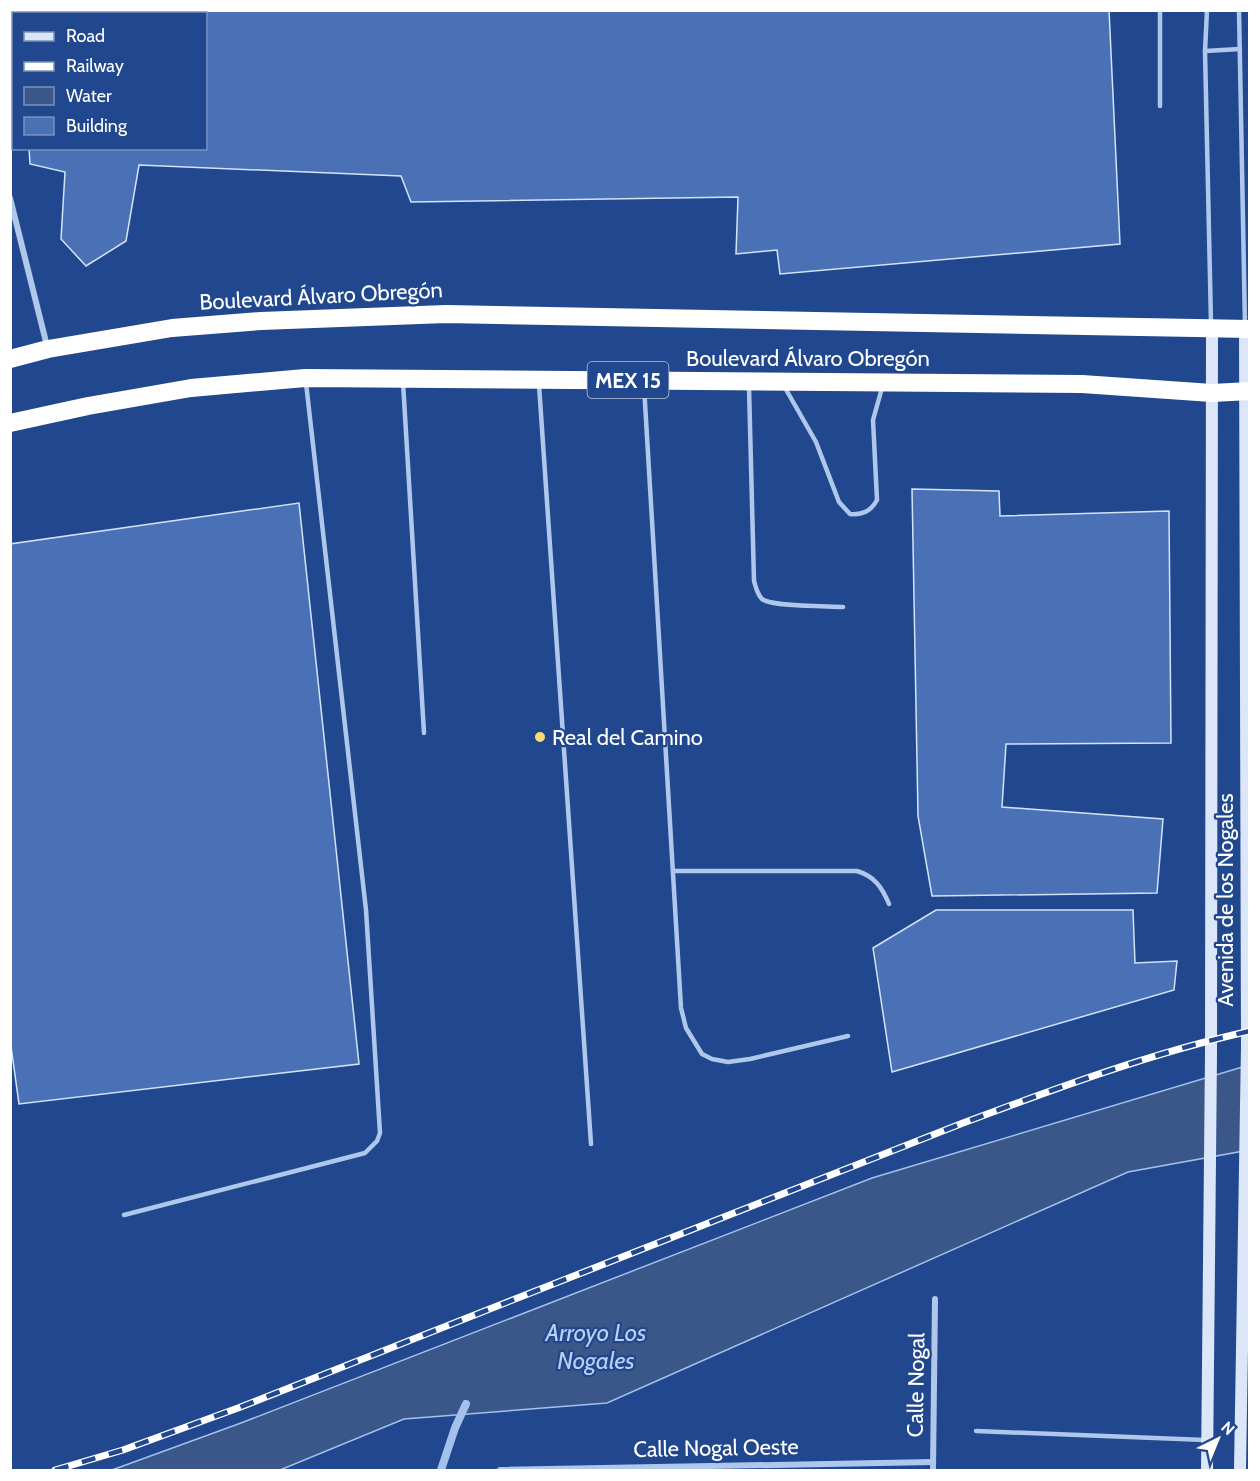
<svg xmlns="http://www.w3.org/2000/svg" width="1260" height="1481" viewBox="0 0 1260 1481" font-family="Cabin,sans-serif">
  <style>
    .water { fill: #3b578a; stroke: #a4c0ed; stroke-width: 1.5 }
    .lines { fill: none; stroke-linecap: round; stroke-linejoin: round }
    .stream { stroke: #a4c0ed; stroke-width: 8 }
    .building { fill: #4a71b5; stroke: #d5e3f9; stroke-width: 1.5 }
    .lane { stroke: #b0c7ec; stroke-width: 4.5 }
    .street { stroke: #b0c7ec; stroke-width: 6 }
    .secondary { stroke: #dce6f9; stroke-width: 12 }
    .highway { stroke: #fff; stroke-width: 18 }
    .rail-casing { stroke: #fff; stroke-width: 7 }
    .rail { stroke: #21488e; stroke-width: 4.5; stroke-dasharray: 14; stroke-linecap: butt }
    .poi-dot { fill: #f9dc71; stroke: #21488e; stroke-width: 2 }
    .labels { text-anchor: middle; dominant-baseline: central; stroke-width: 4.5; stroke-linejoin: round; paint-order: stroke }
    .shield { fill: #21488e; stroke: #bcc8dd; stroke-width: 1.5 }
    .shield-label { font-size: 21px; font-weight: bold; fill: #fff }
    .street-label { font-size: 22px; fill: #fff; stroke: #21488e }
    .poi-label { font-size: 22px; fill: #fff; stroke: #21488e; text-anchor: start }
    .water-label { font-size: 24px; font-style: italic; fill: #bcd1f3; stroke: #21488e }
  </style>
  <rect width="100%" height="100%" fill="#21488e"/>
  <path class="water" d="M1249,1065V1150L1128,1172L607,1403L404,1419L280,1470H112L241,1423L872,1178Z"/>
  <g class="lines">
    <path class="stream" d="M441,1470L455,1428L466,1404"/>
  </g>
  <g class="building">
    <path d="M23,10H1109L1120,244L780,274L777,250L736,254L738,197L411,202L401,176L139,165L126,241L86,266L61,239L65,172L30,164L29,148H206V14H23Z"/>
    <path d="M912,489L999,491L1000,516L1169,511L1171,743L1006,744L1002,807L1163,819L1157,893L932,896L918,816Z"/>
    <path d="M299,503L359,1064L19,1104L10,1039V544Z"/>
    <path d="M936,910H1133L1135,963L1177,961L1174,990L892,1072L873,948Z"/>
  </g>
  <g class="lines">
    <g class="lane">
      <path d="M1160,10V106"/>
      <path d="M1207,10L1205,51L1211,323"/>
      <path d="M1239,10L1245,326"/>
      <path d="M1205,51L1240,49"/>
      <path d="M403,382L424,733"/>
      <path d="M539,385L591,1144"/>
      <path d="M644,386L681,1008L686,1028L702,1054L712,1059L728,1062L750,1059L848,1036"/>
      <path d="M784,386L816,442L839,502L850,514C863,515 871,511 877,500L873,420L882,388"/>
      <path d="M749,387L754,581C756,587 757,594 762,599C771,607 828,606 843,607"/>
      <path d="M673,871H857C874,876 882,887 889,904"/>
      <path d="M124,1215L365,1153L377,1141L380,1133L366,910L306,383"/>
      <path d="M976,1431L1205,1440"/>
    </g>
    <g class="street">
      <path d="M10,198L47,346"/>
      <path d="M500,1470L933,1462"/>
      <path d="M933,1470L935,1299"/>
    </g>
    <g class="secondary">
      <path d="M1207,1470L1211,1054L1212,329"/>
      <path d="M1240,1470L1247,1046L1245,329"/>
    </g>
    <g class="highway">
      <path d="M10,359L48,349L172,328L261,321L446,314L1250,329"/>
      <path d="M10,423L88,406L191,388L305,378L1082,384L1212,393L1250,391"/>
    </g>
    <g class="rail-casing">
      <path id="rail" d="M55,1470L123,1450L238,1408L963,1123C1057,1088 1151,1053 1250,1031"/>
    </g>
    <use href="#rail" class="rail"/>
  </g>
  <circle class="poi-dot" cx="540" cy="737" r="6"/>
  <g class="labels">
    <rect class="shield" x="587.5" y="362" width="81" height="36" rx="4.5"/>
    <g class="shield-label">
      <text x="628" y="380">MEX 15</text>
    </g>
    <g class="street-label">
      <text transform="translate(321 296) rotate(-3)">Boulevard Álvaro Obregón</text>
      <text x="808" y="358">Boulevard Álvaro Obregón</text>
      <text transform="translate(1225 900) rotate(-90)">Avenida de los Nogales</text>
      <text transform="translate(916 1385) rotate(-89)">Calle Nogal</text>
      <text transform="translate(716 1448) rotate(-1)">Calle Nogal Oeste</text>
    </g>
    <g class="poi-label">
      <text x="552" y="737">Real del Camino</text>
    </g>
    <g class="water-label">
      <text x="596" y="1332">Arroyo Los<tspan x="596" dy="28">Nogales</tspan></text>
    </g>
  </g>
  <rect width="1260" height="1481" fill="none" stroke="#ffffff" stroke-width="24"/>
  <rect x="12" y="12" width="195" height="138" fill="#21488e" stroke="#7a91bb" stroke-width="1.5"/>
  <rect x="24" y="32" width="30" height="9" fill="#dce6f9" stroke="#7a91bb" stroke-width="1.5"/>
  <text x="66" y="42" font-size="18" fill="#ffffff">Road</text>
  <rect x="24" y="62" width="30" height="9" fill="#ffffff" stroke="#7a91bb" stroke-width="1.5"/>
  <text x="66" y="72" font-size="18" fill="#ffffff">Railway</text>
  <rect x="24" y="87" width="30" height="18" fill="#3b578a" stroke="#7a91bb" stroke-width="1.5"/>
  <text x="66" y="102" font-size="18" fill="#ffffff">Water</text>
  <rect x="24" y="117" width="30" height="18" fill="#4a71b5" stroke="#7a91bb" stroke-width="1.5"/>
  <text x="66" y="132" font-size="18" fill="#ffffff">Building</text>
  <g transform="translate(1218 1439) rotate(43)" stroke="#21488e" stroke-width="4.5" paint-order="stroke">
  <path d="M0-4.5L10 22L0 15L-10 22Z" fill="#ffffff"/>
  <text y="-9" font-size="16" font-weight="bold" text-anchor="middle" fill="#ffffff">N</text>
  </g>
</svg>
